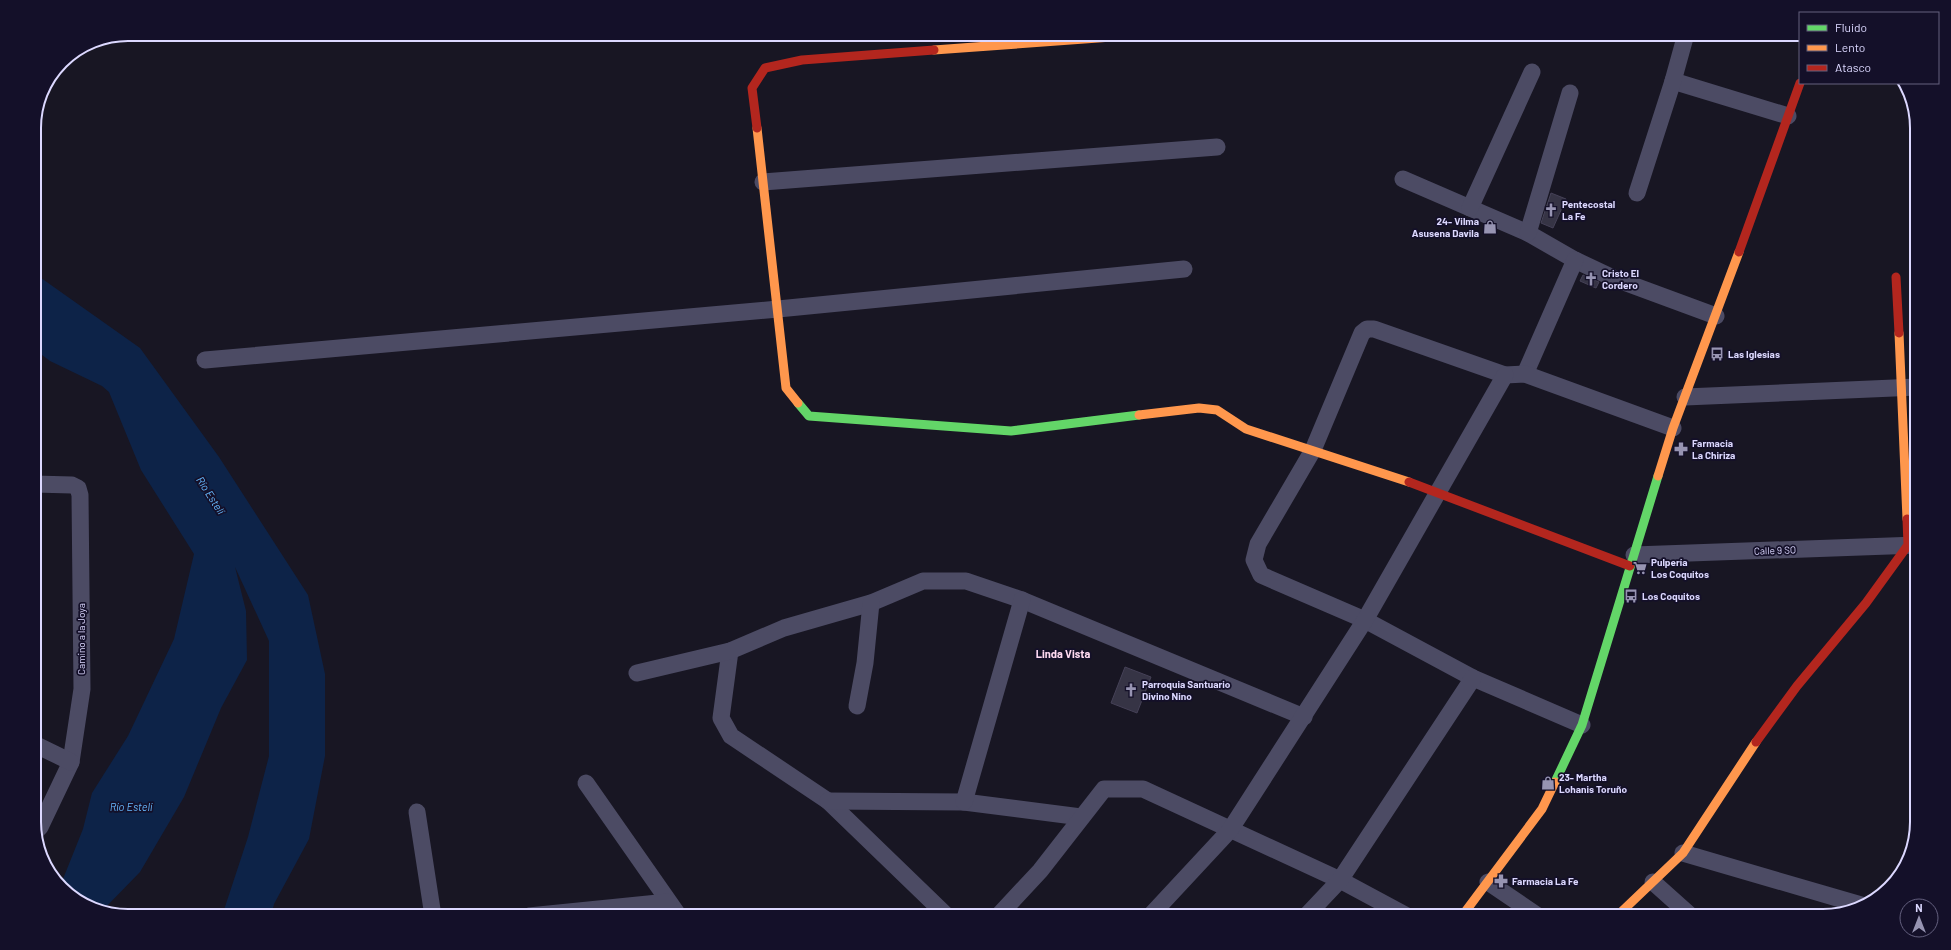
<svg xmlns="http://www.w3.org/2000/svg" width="1951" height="950" viewBox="0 0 1951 950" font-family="Barlow,sans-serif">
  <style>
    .water { fill: #0d2348 }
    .building { fill: #363445; stroke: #454157 }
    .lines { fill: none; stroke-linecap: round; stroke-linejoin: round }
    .street { stroke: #4c4b64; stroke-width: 17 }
    .fast { stroke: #63d668; stroke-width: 9 }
    .slow { stroke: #ff974d; stroke-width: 9 }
    .jam { stroke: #b3261e; stroke-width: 9 }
    .labels { text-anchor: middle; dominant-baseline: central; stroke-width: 3.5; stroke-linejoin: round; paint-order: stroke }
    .poi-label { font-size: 10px; font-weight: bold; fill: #dcd8ff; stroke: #141029; text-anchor: start }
    .street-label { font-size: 10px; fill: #dcd8ff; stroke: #141029 }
    .water-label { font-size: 11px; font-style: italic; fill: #66b9ff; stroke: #141029 }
    .neighbourhood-label { font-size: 11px; font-weight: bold; fill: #ffdaf2; stroke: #141029 }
    .rim { fill: none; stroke: #dcd8ff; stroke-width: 2 }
  </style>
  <rect width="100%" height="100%" fill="#181623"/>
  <path class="water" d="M34,273L140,348L219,457L308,595L325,674V756L309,839L274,904L271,916H222L248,837L269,756V641L235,567L246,611L247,660L221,708L184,797L140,872L103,910L87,906L61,884L83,829L92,793L128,736L174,639L194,554L141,470L109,392L102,386L50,361L34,349Z"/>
  <g class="building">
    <path d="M1551,193L1566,199L1553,228L1541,223Z"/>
    <path d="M1583,275L1599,282L1596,288L1580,281Z"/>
    <path d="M1125,667L1151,677L1137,713L1111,703Z"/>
  </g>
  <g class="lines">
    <g class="street">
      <path d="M1673,81L1788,116"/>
      <path d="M1403,179L1528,233L1575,260L1613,278L1716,316"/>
      <path d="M763,182L1217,147"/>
      <path d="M1637,193L1673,81L1686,34"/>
      <path d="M1470,208L1532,72"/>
      <path d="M1528,233L1570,93"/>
      <path d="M205,360L778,309L1184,269"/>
      <path d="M1525,374L1575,260"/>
      <path d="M1685,397L1917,387"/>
      <path d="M34,484L72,485L78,488L80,495L82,689L71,762L40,827L35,832"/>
      <path d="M1634,555L1917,545"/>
      <path d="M730,651L721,718L731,736L828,801L947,916"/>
      <path d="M637,673L730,651L784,628L871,603L923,581H966L1022,600L1304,717"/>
      <path d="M857,706L865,663L871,603"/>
      <path d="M1582,725L1473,678L1365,620L1261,575L1254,560L1258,544L1313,450L1362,333L1367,329H1374L1505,375L1525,374L1673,428"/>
      <path d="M34,744L71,762"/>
      <path d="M586,783L679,916"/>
      <path d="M828,801L964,802L1081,817"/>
      <path d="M964,802L1022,600"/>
      <path d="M417,812L433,916"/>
      <path d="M1683,853L1861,905"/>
      <path d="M1488,882L1538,916"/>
      <path d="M1653,882L1691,916"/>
      <path d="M529,916L668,902"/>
      <path d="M998,916L1040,871L1104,789H1143L1340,880L1407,916"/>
      <path d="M1150,916L1230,830L1365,620L1505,375"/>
      <path d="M1306,916L1340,880L1473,678"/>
    </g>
    <g class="fast">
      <path d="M798,403L809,416L1011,431L1139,415"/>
      <path d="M1555,782L1582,725L1658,476"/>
    </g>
    <g class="slow">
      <path d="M934,50L1153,34"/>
      <path d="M757,128L786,388L798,403"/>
      <path d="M1899,333L1907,519"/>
      <path d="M1139,415L1199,408L1217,410L1246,429L1409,482"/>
      <path d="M1658,476L1673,428L1739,252"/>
      <path d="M1462,916L1542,809L1555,782"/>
      <path d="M1617,916L1683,853L1756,742"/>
    </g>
    <g class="jam">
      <path d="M757,128L752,88L765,68L802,60L934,50"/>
      <path d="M1739,252L1800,83"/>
      <path d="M1896,277L1899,333"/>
      <path d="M1409,482L1630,566"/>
      <path d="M1756,742L1797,686L1866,603L1908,545L1907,519"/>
    </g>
  </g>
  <defs>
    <g id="church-bare" transform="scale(1.08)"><path d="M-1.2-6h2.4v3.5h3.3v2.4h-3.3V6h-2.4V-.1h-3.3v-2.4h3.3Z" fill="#9794b2" stroke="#141029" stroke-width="2.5" paint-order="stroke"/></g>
    <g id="shop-bare" transform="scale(1.08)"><path d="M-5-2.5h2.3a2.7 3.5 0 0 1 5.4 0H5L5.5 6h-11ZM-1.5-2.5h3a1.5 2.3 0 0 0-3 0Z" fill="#9794b2" stroke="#141029" stroke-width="2.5" paint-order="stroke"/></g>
    <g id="bus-bare" transform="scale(1.08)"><path d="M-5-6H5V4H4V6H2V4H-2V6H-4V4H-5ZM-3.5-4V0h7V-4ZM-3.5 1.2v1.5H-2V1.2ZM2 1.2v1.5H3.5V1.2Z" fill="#9794b2" stroke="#141029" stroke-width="2.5" paint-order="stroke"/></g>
    <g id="pharmacy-bare" transform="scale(1.08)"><path d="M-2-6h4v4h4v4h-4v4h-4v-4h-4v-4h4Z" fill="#9794b2" stroke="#141029" stroke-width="2.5" paint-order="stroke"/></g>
    <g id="supermarket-bare" transform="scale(1.08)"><path d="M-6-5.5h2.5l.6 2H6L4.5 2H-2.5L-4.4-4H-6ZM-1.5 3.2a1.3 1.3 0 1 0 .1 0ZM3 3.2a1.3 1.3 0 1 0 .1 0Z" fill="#9794b2" stroke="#141029" stroke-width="2.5" paint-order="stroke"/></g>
  </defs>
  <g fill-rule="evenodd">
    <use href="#church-bare" x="1551" y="210"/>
    <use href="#shop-bare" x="1490" y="227"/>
    <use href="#church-bare" x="1591" y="279"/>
    <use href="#bus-bare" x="1717" y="354"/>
    <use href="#pharmacy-bare" x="1681" y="449"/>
    <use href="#supermarket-bare" x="1640" y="568"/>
    <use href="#bus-bare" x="1631" y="596"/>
    <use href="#church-bare" x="1131" y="690"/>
    <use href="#shop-bare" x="1548" y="783"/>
    <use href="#pharmacy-bare" x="1501" y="881"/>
  </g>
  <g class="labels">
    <g class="poi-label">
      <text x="1562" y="204">Pentecostal<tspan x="1562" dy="12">La Fe</tspan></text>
      <text x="1479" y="221" text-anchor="end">24- Vilma<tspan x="1479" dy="12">Asusena Davila</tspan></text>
      <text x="1602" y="273">Cristo El<tspan x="1602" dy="12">Cordero</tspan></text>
      <text x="1728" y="354">Las Iglesias</text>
      <text x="1692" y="443">Farmacia<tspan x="1692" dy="12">La Chiriza</tspan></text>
      <text x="1651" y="562">Pulpería<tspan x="1651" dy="12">Los Coquitos</tspan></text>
      <text x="1642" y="596">Los Coquitos</text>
      <text x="1142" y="684">Parroquia Santuario<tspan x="1142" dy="12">Divino Nino</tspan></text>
      <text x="1559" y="777">23- Martha<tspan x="1559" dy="12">Lohanis Toruño</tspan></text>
      <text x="1512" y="881">Farmacia La Fe</text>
    </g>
    <g class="street-label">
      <text transform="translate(1775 550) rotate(-2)">Calle 9 SO</text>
      <text transform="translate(81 639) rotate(-90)">Camino a la Joya</text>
    </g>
    <g class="water-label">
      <text transform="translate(211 495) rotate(57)">Río Estelí</text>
      <text x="131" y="806">Río Estelí</text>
    </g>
    <g class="neighbourhood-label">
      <text x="1063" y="653">Linda Vista</text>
    </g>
  </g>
  <path d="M0 0H1951V950H0ZM128 41H1823A87 87 0 0 1 1910 128V822A87 87 0 0 1 1823 909H128A87 87 0 0 1 41 822V128A87 87 0 0 1 128 41Z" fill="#141029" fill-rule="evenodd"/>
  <path class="rim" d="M128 41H1823A87 87 0 0 1 1910 128V822A87 87 0 0 1 1823 909H128A87 87 0 0 1 41 822V128A87 87 0 0 1 128 41Z"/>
  <rect x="1799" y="12" width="140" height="72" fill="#141029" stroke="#64607f"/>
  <rect x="1807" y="25" width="20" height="6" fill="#63d668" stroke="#64607f"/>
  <text x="1835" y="32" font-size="12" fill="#dcd8ff">Fluido</text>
  <rect x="1807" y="45" width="20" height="6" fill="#ff974d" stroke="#64607f"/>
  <text x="1835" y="52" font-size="12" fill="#dcd8ff">Lento</text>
  <rect x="1807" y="65" width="20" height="6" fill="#b3261e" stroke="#64607f"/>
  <text x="1835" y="72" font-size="12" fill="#dcd8ff">Atasco</text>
  <g transform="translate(1919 918)"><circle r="19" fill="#141029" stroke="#64607f"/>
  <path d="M0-3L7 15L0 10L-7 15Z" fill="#9794b2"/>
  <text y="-6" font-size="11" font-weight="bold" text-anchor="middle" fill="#dcd8ff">N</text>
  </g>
</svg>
